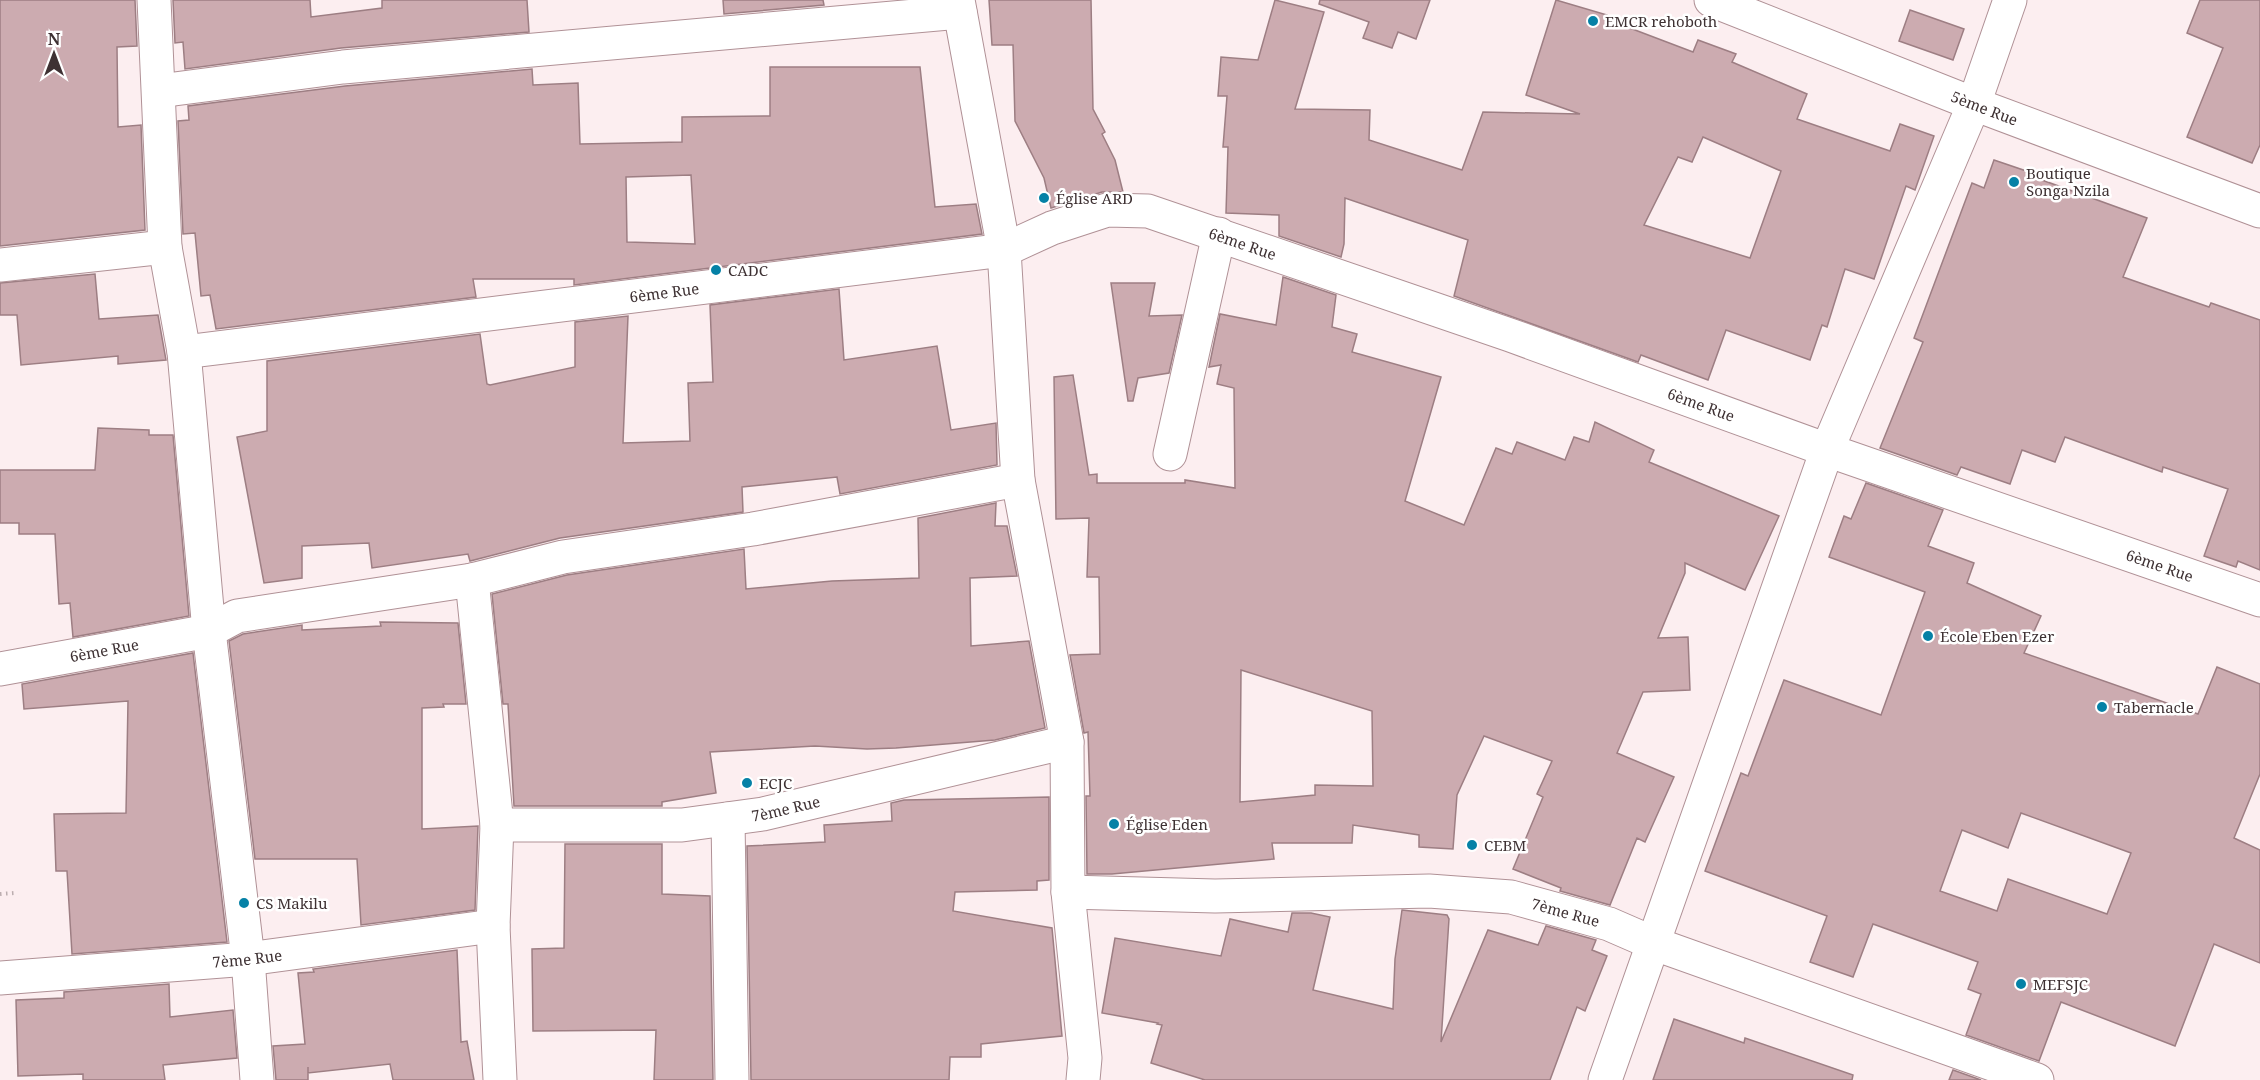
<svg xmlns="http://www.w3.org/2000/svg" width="2260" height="1080" viewBox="0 0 2260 1080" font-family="'Noto Serif',serif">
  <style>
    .building { fill: #ccabb0; stroke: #9d7e83; stroke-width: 1.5; fill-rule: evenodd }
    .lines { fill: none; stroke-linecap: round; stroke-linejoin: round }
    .street-casing { stroke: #b09196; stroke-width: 35 }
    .path { stroke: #bbadaf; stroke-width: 4; stroke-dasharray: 1.5 4.5; stroke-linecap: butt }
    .street { stroke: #fff; stroke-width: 33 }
    .poi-dot { fill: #0581a6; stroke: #fff; stroke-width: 2 }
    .labels { text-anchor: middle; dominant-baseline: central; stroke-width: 5; stroke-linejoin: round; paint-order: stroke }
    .poi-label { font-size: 15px; fill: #3e3133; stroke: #fff; text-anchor: start }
    .street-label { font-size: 15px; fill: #3e3133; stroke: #fff }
  </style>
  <rect width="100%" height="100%" fill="#fceef0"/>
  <g class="building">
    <path d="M0,0H135L137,46L117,47L118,127L141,125L145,230L0,246Z"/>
    <path d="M173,0H310L311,17L382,8V0H527L529,32L341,48L185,69L183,42L175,43Z"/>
    <path d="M723,0H823L824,5L724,14Z"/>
    <path d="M989,0H1091L1093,109L1105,132L1102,134L1115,160L1123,192H1102L1051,208L1044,178L1015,121L1013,45H992Z"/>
    <path d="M1275,0L1324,12L1295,109L1370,110L1369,140L1462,170L1483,112L1580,114L1526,95L1556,0L1607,15L1606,19L1693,52L1698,40L1736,54L1732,62L1807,94L1797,119L1890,151L1900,124L1934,136L1915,190L1906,186L1874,279L1845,269L1827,327L1822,325L1810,360L1726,330L1708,380L1641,355L1638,362L1454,296L1468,240L1345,198L1344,244L1341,257L1279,236V215L1226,213L1228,147H1223L1227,96H1218L1221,57L1258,60ZM1703,137L1781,171L1750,258L1644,225L1678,157L1692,162Z"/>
    <path d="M1320,0H1430L1416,39L1398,32L1392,48L1363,38L1369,22L1319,4Z"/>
    <path d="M2200,0H2260V145L2252,163L2187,137L2223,48L2187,33Z"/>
    <path d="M1910,10L1964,29L1953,60L1899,41Z"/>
    <path d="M770,67H920L935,207L976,204L982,234L574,285V279H473L476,297L216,329L210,295L201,296L195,233L183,234L178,121L189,120L188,106L345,86L532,69L533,85L578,83L580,144L682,142V117L770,116ZM691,175L695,244L627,242L626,177Z"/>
    <path d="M1994,160L2044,177L2042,180L2147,218L2123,277L2209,307L2211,303L2260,320V570L2238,561L2236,567L2204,556L2228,489L2163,467L2162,472L2065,437L2055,462L2022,450L2010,484L1961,467L1957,475L1880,448L1923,342L1914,338L1972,183L1984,188Z"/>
    <path d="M95,274L99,319L158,315L166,360L118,364V356L21,365L17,315H0V283Z"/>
    <path d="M1283,277L1336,295L1332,327L1357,334L1352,352L1441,377L1405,501L1464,525L1496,448L1512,454L1517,442L1565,460L1574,437L1589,442L1595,422L1654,450L1649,462L1779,516L1745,590L1685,563V573L1658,638L1688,637L1690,690L1643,692L1617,753L1674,777L1645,842L1637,838L1610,905L1560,891L1561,888L1513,869L1543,797L1537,794L1552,761L1484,736L1457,795L1453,849L1419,847V835L1353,825L1352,843H1272L1274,859L1112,874H1087L1086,796H1090L1088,732L1084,733L1070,655L1100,654L1099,577H1087L1089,518L1056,519L1054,377L1073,375L1089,475L1097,474V483H1185V480L1235,488L1234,388L1217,384L1221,365L1209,367L1220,314L1276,325ZM1241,670L1372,711L1373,786L1315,785V795L1240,802Z"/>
    <path d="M1111,283H1155L1149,316L1182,315L1169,373L1138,378L1133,401H1128Z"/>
    <path d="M839,289L844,360L937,346L951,430L996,423L997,465L840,494L837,477L742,487L743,512L560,538L470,561L468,554L372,568L369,543L302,546V578L264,583L237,437L267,431V361L480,334L487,384L490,385L575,367V322L628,316L623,443L690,441L688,383L713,382L710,305Z"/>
    <path d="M98,428L149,430V435H173L189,616L73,637L70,603L59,604L55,534H19V523H0V470H95Z"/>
    <path d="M1866,483L1943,510L1928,546L1974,563L1967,583L2041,616L2024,653L2198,714L2217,667L2260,684V774L2234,838L2260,850V963L2214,944L2175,1046L2061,1002L2039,1061L1966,1035L1981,994L1968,989L1978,962L1873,924L1853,977L1810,962L1827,916L1705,871L1741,773L1748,776L1784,680L1881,715L1925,592L1829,557L1844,516L1851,519ZM2021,813L2131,853L2107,914L2008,879L1997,911L1940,891L1962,830L2008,848Z"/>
    <path d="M996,503L995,526H1007L1017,576L970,578L971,646L1029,641L1045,728L995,740L896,748L867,749L815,746L710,752L716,793L662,802V806H514L508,704H503L492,594L567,575L744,549L746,589L832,581L919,578L918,518Z"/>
    <path d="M380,622L458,623L466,704H443L444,707L422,708V829L478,826L475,910L361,925L357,859H255L229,641L243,634L302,625V630L381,626Z"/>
    <path d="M193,653L227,942L72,954L67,871H56L54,814L126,813L128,701L24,709L22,684Z"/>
    <path d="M1049,797V880L1037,881V890L955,892L953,911L1052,928L1062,1036L981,1044V1057H950L949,1080H751L747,846L825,842L824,825L892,821L891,803L904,800Z"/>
    <path d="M565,844H662V894L710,896L713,1080H654L656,1030L533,1031L532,949L564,948Z"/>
    <path d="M1402,910L1447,915L1449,919L1441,1042L1488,930L1538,945L1546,926L1596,940L1592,950L1607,956L1585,1011L1577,1007L1550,1080H1205L1151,1063L1162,1025L1157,1024L1158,1023L1102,1013L1115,938L1221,956L1230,919L1288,932L1292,913H1311L1330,917L1313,990L1393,1009L1395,959Z"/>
    <path d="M457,950L461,1042L467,1041L474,1080H393L390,1064L308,1073V1067V1080H276L273,1046L305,1044L298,973L314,972L313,969Z"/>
    <path d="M169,984L170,1017L233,1010L237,1058L163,1065L165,1080H83V1074L18,1076L16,1000L64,998V992Z"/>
    <path d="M1674,1019L1744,1043L1745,1038L1853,1075L1852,1080H1653Z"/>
    <path d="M1953,1070L1981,1080H1949Z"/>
  </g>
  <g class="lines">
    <g class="street-casing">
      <g id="street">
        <path d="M154,0L165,247L184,352L209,631L248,959L257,1080"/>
        <path d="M958,0L1004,250L1018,480L1067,742L1068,892L1085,1058L1083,1080"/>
        <path id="s1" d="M1711,0L1974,104L2260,211"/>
        <path d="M159,91L343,67L960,12"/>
        <path d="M0,265L165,247"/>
        <path id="s2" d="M184,352L1004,250L1052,228L1107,210L1148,211L1510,335L1827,450L2260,600"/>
        <path d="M1170,454L1219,234"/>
        <path d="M472,580L497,825L493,926L500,1080"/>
        <path id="s3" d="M0,669L209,631L237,616L472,580L563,557L753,529L1018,480"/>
        <path d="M728,819L732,1080"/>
        <path id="s4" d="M497,825H682L763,814L1067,742"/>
        <path id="s5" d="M1068,892L1215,896L1429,891L1511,897L1609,924L1655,944L2037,1080"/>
        <path id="s6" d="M0,978L248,959L493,926"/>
        <path d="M1605,1080L1827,450L1974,104L2010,0"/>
      </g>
    </g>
    <path class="path" d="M0,894L14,893"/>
    <use href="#street" class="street"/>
  </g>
  <g class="poi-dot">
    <circle cx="1593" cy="21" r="6"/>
    <circle cx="2014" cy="182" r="6"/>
    <circle cx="1044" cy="198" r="6"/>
    <circle cx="716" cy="270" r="6"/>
    <circle cx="1928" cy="636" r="6"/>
    <circle cx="2102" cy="707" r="6"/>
    <circle cx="747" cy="783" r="6"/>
    <circle cx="1114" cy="824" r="6"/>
    <circle cx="1472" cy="845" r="6"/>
    <circle cx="244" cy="903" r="6"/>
    <circle cx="2021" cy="984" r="6"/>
  </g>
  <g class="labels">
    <g class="poi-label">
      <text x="1605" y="21">EMCR rehoboth</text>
      <text x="2026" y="173">Boutique<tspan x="2026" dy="17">Songa Nzila</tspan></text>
      <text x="1056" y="198">Église ARD</text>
      <text x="728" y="270">CADC</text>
      <text x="1940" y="636">École Eben Ezer</text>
      <text x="2114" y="707">Tabernacle</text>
      <text x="759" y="783">ECJC</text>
      <text x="1126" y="824">Église Eden</text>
      <text x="1484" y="845">CEBM</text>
      <text x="256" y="903">CS Makilu</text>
      <text x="2033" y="984">MEFSJC</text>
    </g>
    <g class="street-label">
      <text stroke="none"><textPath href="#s1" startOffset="294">5ème Rue</textPath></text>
      <text stroke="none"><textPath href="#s2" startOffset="1078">6ème Rue</textPath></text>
      <text stroke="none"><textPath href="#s2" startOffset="484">6ème Rue</textPath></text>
      <text stroke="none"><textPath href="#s2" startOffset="1564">6ème Rue</textPath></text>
      <text stroke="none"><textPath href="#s2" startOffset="2050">6ème Rue</textPath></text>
      <text stroke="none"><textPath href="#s3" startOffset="106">6ème Rue</textPath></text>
      <text stroke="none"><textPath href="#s4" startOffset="290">7ème Rue</textPath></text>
      <text stroke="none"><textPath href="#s5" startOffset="500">7ème Rue</textPath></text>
      <text stroke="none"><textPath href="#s6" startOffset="248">7ème Rue</textPath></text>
    </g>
  </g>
  <g transform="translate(54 54)" stroke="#ffffff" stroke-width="4.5" paint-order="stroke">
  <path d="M0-4.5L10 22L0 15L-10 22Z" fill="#3e3133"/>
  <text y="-9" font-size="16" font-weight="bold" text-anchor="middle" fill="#3e3133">N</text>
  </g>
</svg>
